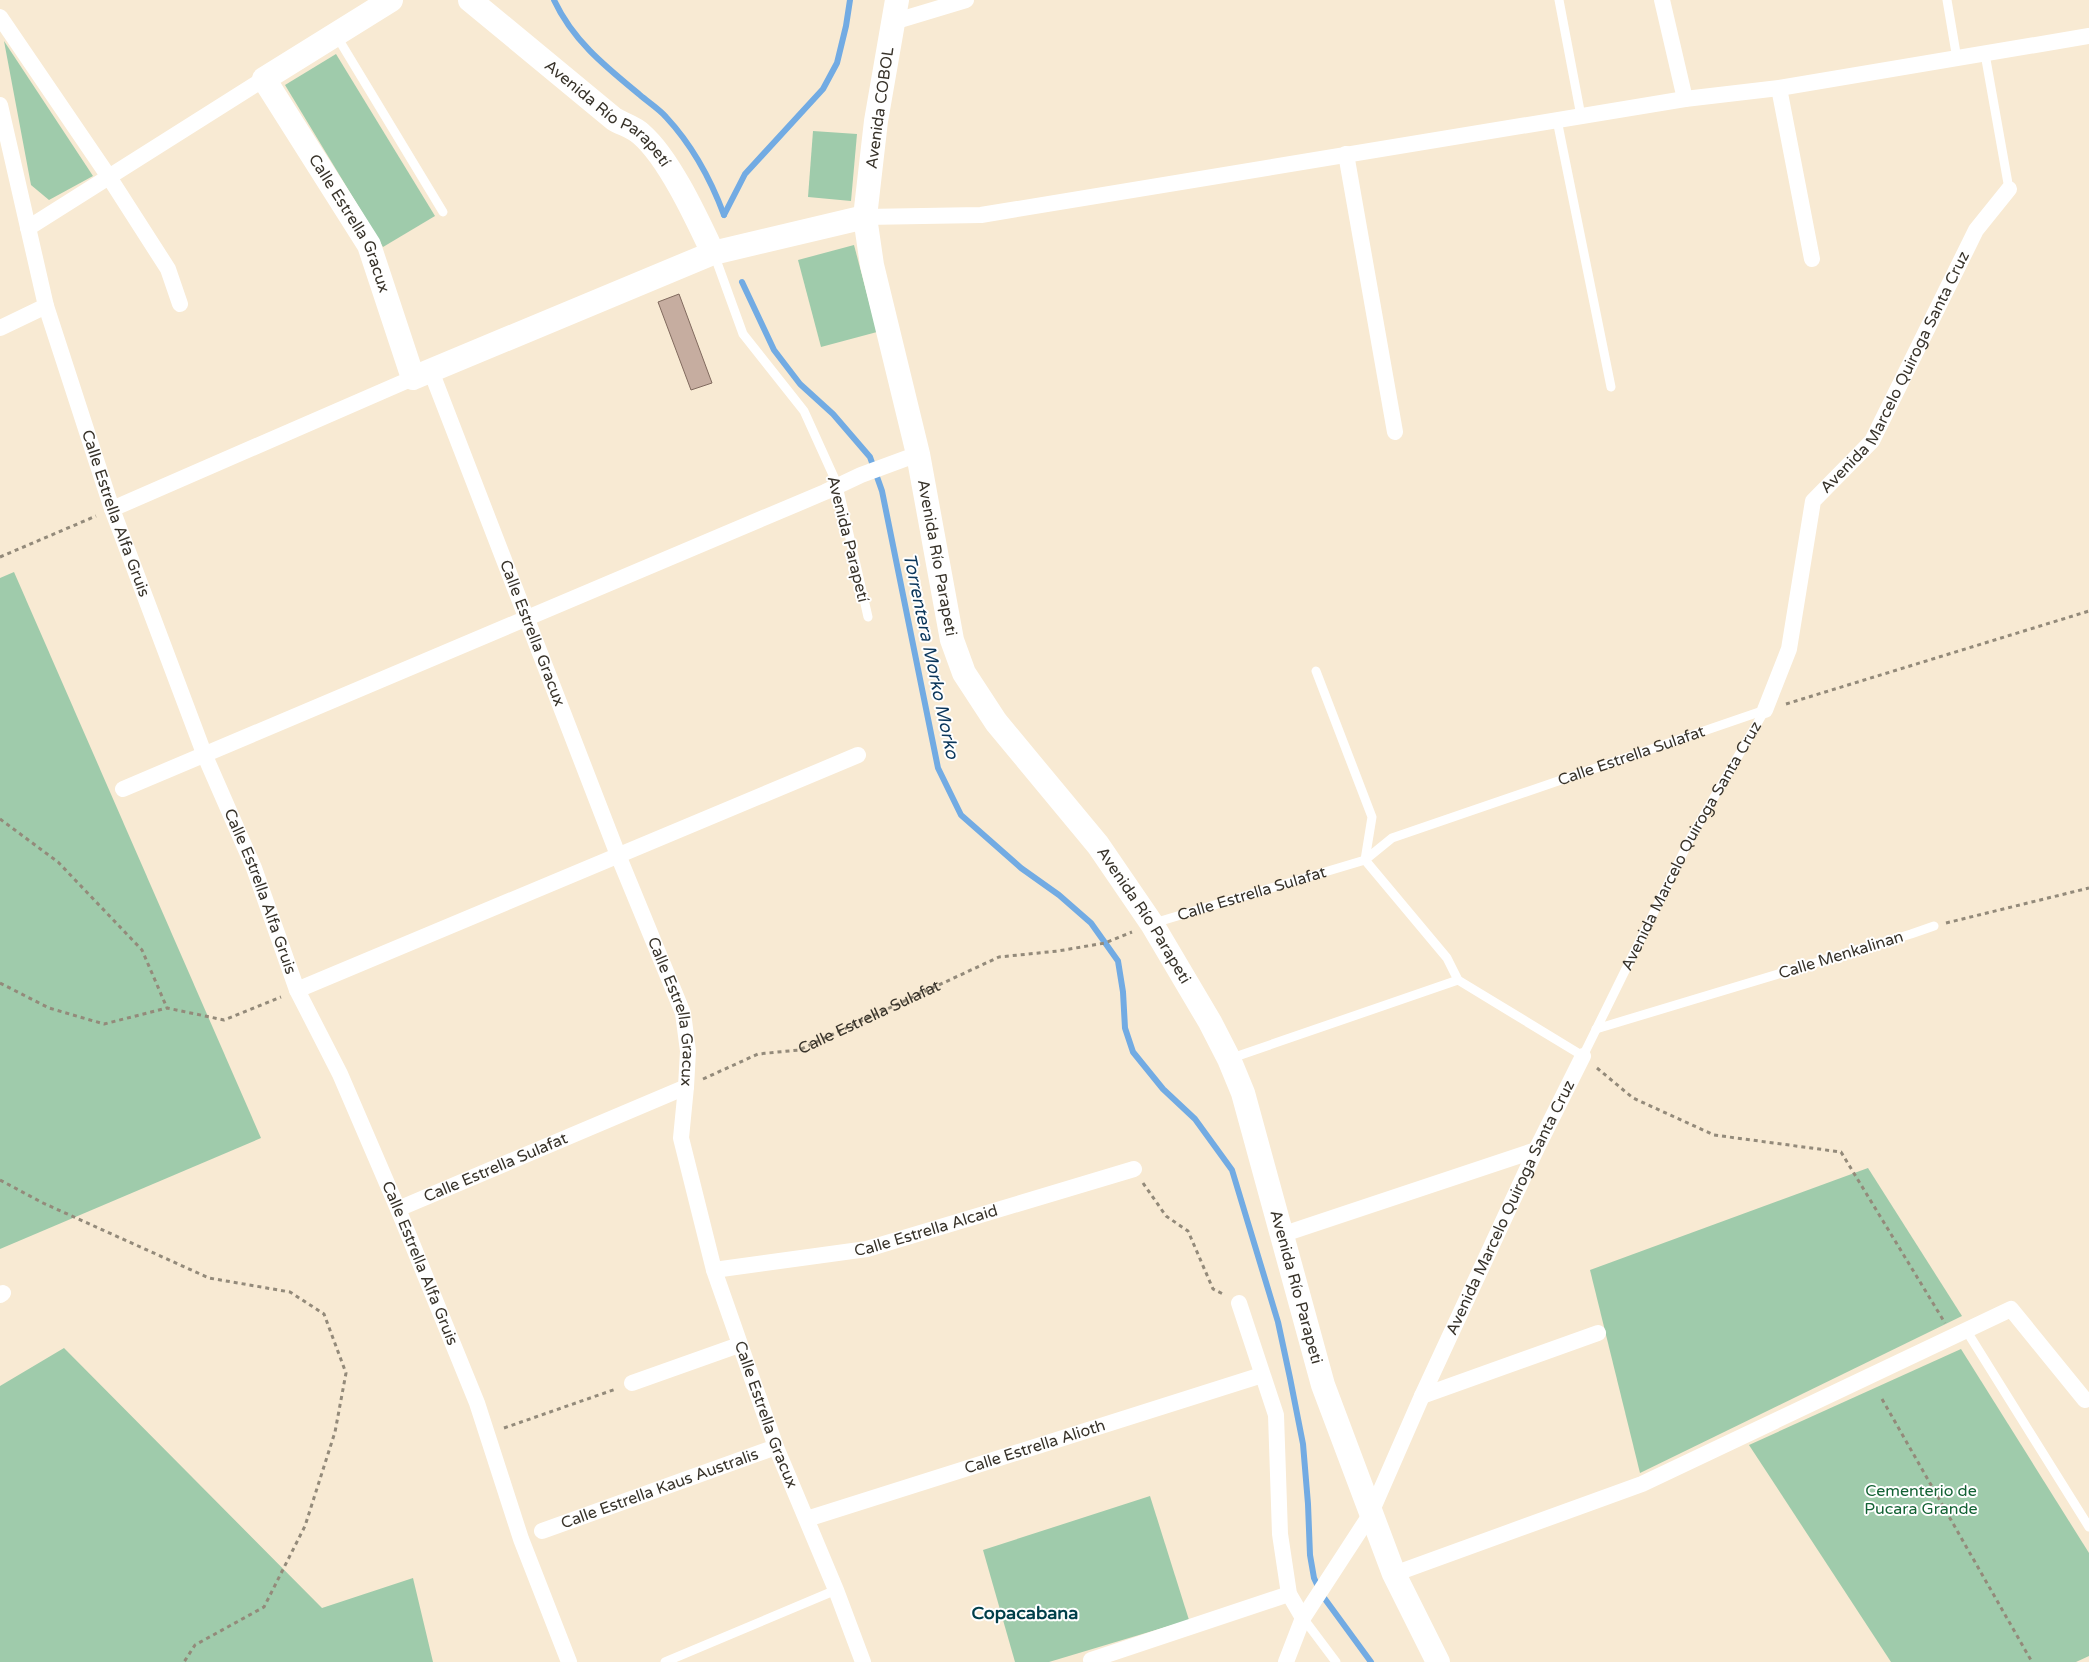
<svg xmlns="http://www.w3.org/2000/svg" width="2089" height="1662" viewBox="0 0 2089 1662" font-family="'Varela Round',sans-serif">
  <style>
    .green { fill: #9fcbab }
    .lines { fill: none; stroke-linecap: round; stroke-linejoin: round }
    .stream { stroke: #72abe3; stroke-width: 6 }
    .building { fill: #c6ada0; stroke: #816a5e }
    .path { stroke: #938a7a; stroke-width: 3; stroke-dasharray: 4 4; stroke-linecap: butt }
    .lane { stroke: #fff; stroke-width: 9 }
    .street { stroke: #fff; stroke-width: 16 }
    .secondary { stroke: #fff; stroke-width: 24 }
    .labels { text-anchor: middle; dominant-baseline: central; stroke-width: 4; stroke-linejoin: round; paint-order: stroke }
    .street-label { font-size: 16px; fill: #38332a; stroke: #fff }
    .park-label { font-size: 16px; fill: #136234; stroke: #fff }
    .water-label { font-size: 18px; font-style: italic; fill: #0b365a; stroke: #fff }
    .neighbourhood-label { font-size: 18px; font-weight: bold; fill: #003f4a; stroke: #fff }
  </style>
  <rect width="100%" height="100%" fill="#f8ead3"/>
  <g class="green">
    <path d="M4,41L93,176L49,200L31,185Z"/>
    <path d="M336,54L435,216L383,247L285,85Z"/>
    <path d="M813,131L857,134L851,201L808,197Z"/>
    <path d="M854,245L877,332L821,347L798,260Z"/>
    <path d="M14,572L261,1138L0,1249V578Z"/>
    <path d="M1868,1168L1962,1316L1640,1473L1590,1270Z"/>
    <path d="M64,1348L322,1608L413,1578L433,1662H0V1386Z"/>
    <path d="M1961,1349L2089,1553V1656L2076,1662H1891L1749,1445Z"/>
    <path d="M1150,1496L1189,1620L1049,1662H1015L983,1550Z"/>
  </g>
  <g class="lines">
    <g class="stream">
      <path d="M554,0C573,41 606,67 640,95C648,102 659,109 666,117C692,145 711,180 724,215"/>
      <path d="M724,215L745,174L823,89L837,63L846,26L850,0"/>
      <path d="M742,282L774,350L800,384L833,414L870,457L882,491L938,768L961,815L1021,868L1059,895L1091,923L1118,961L1123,992L1125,1028L1133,1052L1163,1089L1195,1119L1232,1170L1278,1322L1290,1378L1303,1444L1308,1504L1310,1555L1314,1578L1322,1595L1371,1662"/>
    </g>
  </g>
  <path class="building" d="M679,294L712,383L691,390L658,302Z"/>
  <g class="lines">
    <g class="path">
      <path d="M0,557L96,516"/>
      <path d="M1786,704L2089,611"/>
      <path d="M0,819L58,862L142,950L167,1008"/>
      <path d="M1946,923L2089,888"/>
      <path d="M0,983L49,1008L104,1024L167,1008L224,1020L281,997"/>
      <path d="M1597,1068L1633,1098L1714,1135L1841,1152L1945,1323"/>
      <path id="s1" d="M703,1079L758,1054L799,1050L999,957L1058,951L1105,943L1132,932"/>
      <path d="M0,1180L43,1203L209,1278L290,1292L324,1314L346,1373L335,1432L305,1526L264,1607L195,1645L184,1662"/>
      <path d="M1143,1183L1166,1216L1188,1231L1213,1289L1225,1295"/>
      <path d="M1882,1399L2032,1662"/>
      <path d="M504,1428L616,1389"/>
    </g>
    <g class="lane">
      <path d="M1559,0L1581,116"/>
      <path d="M1947,0L1957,59"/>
      <path d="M336,35L443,212"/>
      <path d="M1985,54L2009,189"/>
      <path d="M1557,120L1611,387"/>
      <path d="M714,254L743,334L804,411L838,486L868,617"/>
      <path d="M1316,671L1372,817L1365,860"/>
      <path id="s2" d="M1365,860L1447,958L1458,980L1583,1056L1691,837L1765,710"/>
      <path id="s3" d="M1154,923L1365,860L1392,838L1765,710"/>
      <path d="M1596,1029L1911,934L1934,926"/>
      <path d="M1229,1059L1458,980"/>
      <path d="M1966,1330L2089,1527"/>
      <path d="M1303,1618L1336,1662"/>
      <path d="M665,1662L836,1590"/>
    </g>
    <g class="street">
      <path d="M1662,0L1685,99"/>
      <path d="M0,17L109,177L168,269L180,304"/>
      <path d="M893,22L966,0"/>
      <path d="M1779,88L1812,259"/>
      <path id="s4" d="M0,105L46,306L112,509L205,756L254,868L297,990L340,1074L398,1209L477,1403L521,1539L569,1662"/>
      <path d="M1346,154L1395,432"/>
      <path d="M865,217L981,215L1685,99L1779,88L2089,36"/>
      <path d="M28,228L264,79"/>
      <path d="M0,328L46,306"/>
      <path id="s5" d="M431,371L618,855L683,1013L688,1051L686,1087L681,1138L714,1270L776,1447L836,1590L863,1662"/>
      <path d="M112,509L413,378"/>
      <path id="s6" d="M1765,710L1789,649L1813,501L1872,441L1976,230L2009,189"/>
      <path d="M123,789L825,492L861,475L918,454"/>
      <path d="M297,990L858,755"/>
      <path id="s7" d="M398,1209L686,1087"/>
      <path d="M1281,1235L1536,1150"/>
      <path id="s8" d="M714,1270L867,1249L1134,1169"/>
      <path d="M0,1295L3,1293"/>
      <path d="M1239,1303L1276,1415L1280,1534L1289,1594L1303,1618"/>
      <path d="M632,1383L739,1345"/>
      <path d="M1422,1396L1598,1333"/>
      <path id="s9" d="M807,1519L1262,1375"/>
      <path id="s10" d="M542,1531L776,1447"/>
      <path d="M1394,1574L1642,1484L2011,1309L2085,1400"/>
      <path d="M1091,1660L1289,1594"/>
      <path id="s11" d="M1286,1662L1303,1618L1370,1515L1422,1396L1536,1150L1583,1056"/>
    </g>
    <g class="secondary">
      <path id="s12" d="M391,0L264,79L369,245L413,378L713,253L865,217"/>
      <path id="s13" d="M470,0L614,119C622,124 634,127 641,134C669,158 697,219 713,253"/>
      <path id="s14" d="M897,0L876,121L865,217L872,265L918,454L952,640L964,673L996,722L1098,845L1152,924L1210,1022L1229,1059L1243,1093L1323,1385L1394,1574L1438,1662"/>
    </g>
  </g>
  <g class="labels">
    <g class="street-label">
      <text transform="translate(880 108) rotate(-82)">Avenida COBOL</text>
      <text stroke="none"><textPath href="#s13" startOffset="179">Avenida Río Parapetí</textPath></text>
      <text stroke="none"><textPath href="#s12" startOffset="318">Calle Estrella Gracux</textPath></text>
      <text stroke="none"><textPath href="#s6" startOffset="370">Avenida Marcelo Quiroga Santa Cruz</textPath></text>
      <text stroke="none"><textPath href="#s4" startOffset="425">Calle Estrella Alfa Gruis</textPath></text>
      <text transform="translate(848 539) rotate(76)">Avenida Parapetí</text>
      <text stroke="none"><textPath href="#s14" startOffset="568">Avenida Río Parapeti</textPath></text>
      <text stroke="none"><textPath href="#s5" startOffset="281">Calle Estrella Gracux</textPath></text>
      <text stroke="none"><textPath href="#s3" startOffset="508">Calle Estrella Sulafat</textPath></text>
      <text stroke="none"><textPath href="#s2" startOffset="535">Avenida Marcelo Quiroga Santa Cruz</textPath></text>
      <text stroke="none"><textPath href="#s4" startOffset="830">Calle Estrella Alfa Gruis</textPath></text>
      <text stroke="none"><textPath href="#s3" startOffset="102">Calle Estrella Sulafat</textPath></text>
      <text stroke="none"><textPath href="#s14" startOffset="989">Avenida Río Parapeti</textPath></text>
      <text transform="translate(1841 955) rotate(-17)">Calle Menkalinan</text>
      <text stroke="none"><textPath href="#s5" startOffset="686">Calle Estrella Gracux</textPath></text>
      <text stroke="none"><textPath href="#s1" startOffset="179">Calle Estrella Sulafat</textPath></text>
      <text stroke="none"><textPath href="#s7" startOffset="106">Calle Estrella Sulafat</textPath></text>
      <text stroke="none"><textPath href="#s11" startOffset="508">Avenida Marcelo Quiroga Santa Cruz</textPath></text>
      <text stroke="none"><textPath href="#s8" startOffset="216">Calle Estrella Alcaid</textPath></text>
      <text stroke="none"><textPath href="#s4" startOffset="1235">Calle Estrella Alfa Gruis</textPath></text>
      <text stroke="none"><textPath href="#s14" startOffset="1394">Avenida Río Parapeti</textPath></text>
      <text stroke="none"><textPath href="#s5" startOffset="1105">Calle Estrella Gracux</textPath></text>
      <text stroke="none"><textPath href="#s9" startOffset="239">Calle Estrella Alioth</textPath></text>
      <text stroke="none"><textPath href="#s10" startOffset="125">Calle Estrella Kaus Australis</textPath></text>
    </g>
    <g class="park-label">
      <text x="1921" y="1491">Cementerio de<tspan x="1921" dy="18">Pucara Grande</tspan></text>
    </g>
    <g class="water-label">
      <text transform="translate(931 656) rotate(78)">Torrentera Morko Morko</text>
    </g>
    <g class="neighbourhood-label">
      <text x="1025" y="1613">Copacabana</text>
    </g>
  </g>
</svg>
